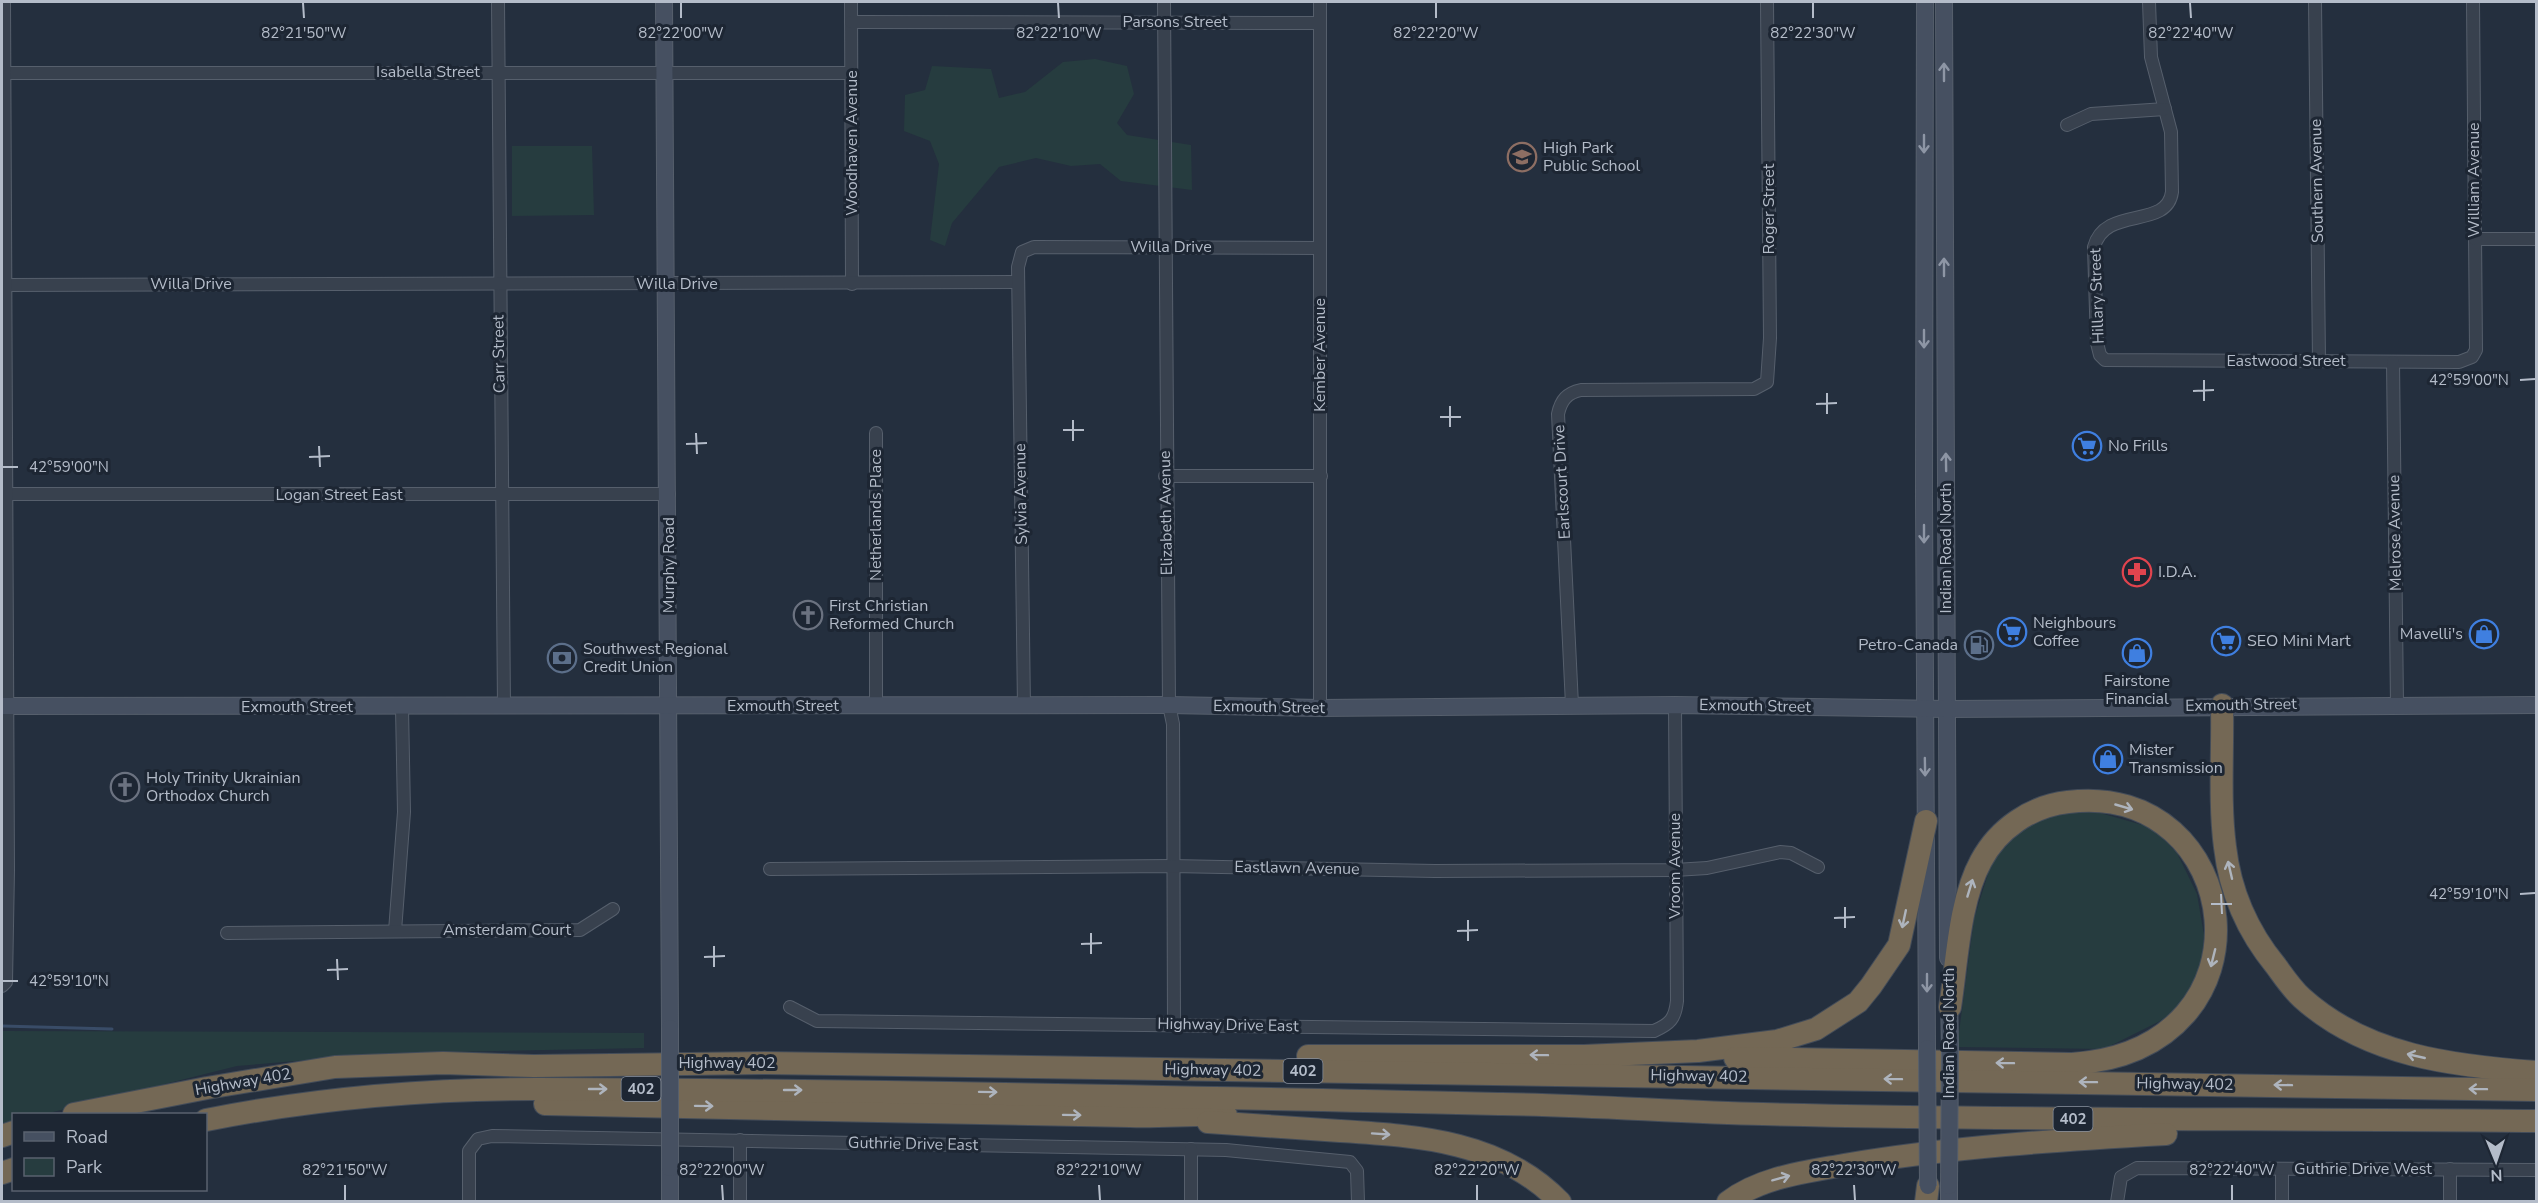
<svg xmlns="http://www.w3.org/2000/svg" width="2538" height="1203" viewBox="0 0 2538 1203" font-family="'Nunito Sans',sans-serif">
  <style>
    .green { fill: #263c3f }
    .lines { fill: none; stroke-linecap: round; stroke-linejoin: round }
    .stream { stroke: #394c67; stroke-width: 3 }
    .street-casing { stroke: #565f6c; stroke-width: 14 }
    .secondary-casing { stroke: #565f6c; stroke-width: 18 }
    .highway-casing { stroke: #434c59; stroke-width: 24 }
    .street { stroke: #38414e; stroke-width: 12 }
    .secondary { stroke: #465061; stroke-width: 16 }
    .highway { stroke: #746855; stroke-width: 22 }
    .secondary-bridge-casing { stroke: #565f6c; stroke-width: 18; stroke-linecap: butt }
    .secondary-bridge { stroke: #465061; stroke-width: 16 }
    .oneway { stroke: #8e96a5 }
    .oneway2 { stroke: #aeb4bd }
    .ticks { fill: none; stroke: #b4bcc9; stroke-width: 2 }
    .labels { text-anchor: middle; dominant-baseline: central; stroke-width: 6; stroke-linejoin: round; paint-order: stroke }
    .shield { fill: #1d2633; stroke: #878f9c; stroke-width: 1.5 }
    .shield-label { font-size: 15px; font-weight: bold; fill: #b4bcc9 }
    .street-label { font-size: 16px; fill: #b4bcc9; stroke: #1d2633 }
    .poi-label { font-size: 16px; fill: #b4bcc9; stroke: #1d2633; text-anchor: start }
    .ticks-label { font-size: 15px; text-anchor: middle; fill: #b4bcc9; stroke: #1d2633; stroke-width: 6; stroke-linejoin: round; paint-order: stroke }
  </style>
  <rect width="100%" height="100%" fill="#242f3e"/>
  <g class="green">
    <path d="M1095,59L1127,66L1134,94L1117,123L1127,135L1191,145L1192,190L1121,181L1100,164L1071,166L1036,158L999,167L952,223L945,246L930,240L939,164L930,141L904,131L905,95L925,90L932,66L991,69L999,98L1025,92L1063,62Z"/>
    <path d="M512,146H592L594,215L512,216Z"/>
    <path d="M2079,807L2153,828L2177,853L2197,894L2204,935L2200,980L2177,1009L2160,1021L2104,1049L1957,1047L1974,919L1992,861L2027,824Z"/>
    <path d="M2,1031L644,1033V1048L391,1053L237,1066L45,1114H14L13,1123L2,1126Z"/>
  </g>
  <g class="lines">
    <path class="stream" d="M2,1026L112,1029"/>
    <g class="street-casing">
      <g id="street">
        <path d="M498,2L504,707"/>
        <path d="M851,2L852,284"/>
        <path d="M1164,2L1169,705L1173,724L1174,1024"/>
        <path d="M2149,2L2151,57L2171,132L2172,192C2167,230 2105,205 2094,247L2097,343L2100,355L2105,360L2459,362L2472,357L2476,350L2473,2"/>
        <path d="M2315,2L2319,361"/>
        <path d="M851,22L1320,23"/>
        <path d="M5,73H851"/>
        <path d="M2067,125L2091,114L2165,109"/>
        <path d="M2475,239H2536"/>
        <path d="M7,285L1018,282"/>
        <path d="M2393,362L2397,704"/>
        <path d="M876,433V706"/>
        <path d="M1165,476H1321"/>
        <path d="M8,494H669"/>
        <path d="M1572,705L1558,414C1561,400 1567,393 1581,390L1754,389L1767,382L1770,338L1767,2"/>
        <path d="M1024,707L1018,267L1022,252L1034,247L1320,248"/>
        <path d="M1320,708V2"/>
        <path d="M770,869L1172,866L1435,871L1675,870L1707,868L1780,852L1791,853L1818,867"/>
        <path d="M395,931L404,812L402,708"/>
        <path d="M227,933L580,930L613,909"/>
        <path d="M2,986L6,982L8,870L4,2"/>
        <path d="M790,1007L817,1021L1654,1031C1670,1024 1675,1019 1677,1001L1675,705"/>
        <path d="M2282,1169V1202"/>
        <path d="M2450,1169V1202"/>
        <path d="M469,1202V1151L478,1139L492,1136L1226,1150L1350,1162L1357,1171L1358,1202"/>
        <path d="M740,1202V1140"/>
        <path d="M1191,1202V1149"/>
        <path d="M2117,1202L2121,1177L2137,1168L2536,1170"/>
      </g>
    </g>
    <g class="secondary-casing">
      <g id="secondary">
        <path d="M664,2L670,1028"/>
        <path d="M1925,2L1924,496L1927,1048"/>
        <path d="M1944,2L1948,958"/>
        <path d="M2,706L1169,705L1320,708L1675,705L1946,709L2536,705"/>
        <path d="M1949,995L1950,1050"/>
        <path d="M670,1168V1202"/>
        <path d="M1949,1202V1186"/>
      </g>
    </g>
    <g class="highway-casing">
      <g id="highway">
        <path d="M2222,705C2223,751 2219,802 2225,847C2230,891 2248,932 2276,966C2284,977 2292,989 2302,998C2366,1056 2454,1066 2536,1072"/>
        <path d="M1308,1056H1584L1698,1051L1777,1041L1816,1029L1858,1002L1871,986L1899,945L1926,821"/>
        <path d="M1735,1058L2072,1064C2284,1049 2244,780 2068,802C2031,806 1998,829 1981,861C1959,901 1957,963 1950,1007"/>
        <path d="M545,1104C740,1108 935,1113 1130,1116C1162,1117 1194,1114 1226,1115"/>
        <path d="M74,1114L207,1088L335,1067L443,1063L534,1066L765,1063L2536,1090"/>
        <path d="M206,1120C316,1098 425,1089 537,1089C859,1090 1180,1097 1502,1104C1589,1105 1676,1112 1763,1114C2021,1121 2279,1118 2536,1121"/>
        <path d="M1208,1122C1252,1125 1296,1128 1340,1131C1419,1136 1501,1141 1560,1202"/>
        <path d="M2,1136L14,1132"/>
        <path d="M2,1173L14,1169"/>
        <path d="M1728,1202C1761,1177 1805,1172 1844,1165C1951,1147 2059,1140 2166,1134"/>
        <path d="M1926,1202L1928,1186"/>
      </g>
    </g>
    <use href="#street" class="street"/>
    <use href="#secondary" class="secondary"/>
    <use href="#highway" class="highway"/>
    <g class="secondary-bridge-casing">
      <g id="secondary-bridge">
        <path d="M670,1028V1168"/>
        <path d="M1927,1048L1928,1186"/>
        <path d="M1949,1186L1950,1050"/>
      </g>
    </g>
    <use href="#secondary-bridge" class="secondary-bridge"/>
  </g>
  <defs><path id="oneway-shaft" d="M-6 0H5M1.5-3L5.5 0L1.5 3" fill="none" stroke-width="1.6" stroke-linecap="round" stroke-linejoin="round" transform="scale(1.5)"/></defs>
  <g class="oneway">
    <use href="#oneway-shaft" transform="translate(1944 72) rotate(-90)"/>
    <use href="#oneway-shaft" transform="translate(1924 144) rotate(90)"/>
    <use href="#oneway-shaft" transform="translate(1944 267) rotate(-90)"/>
    <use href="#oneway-shaft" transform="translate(1924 339) rotate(90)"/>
    <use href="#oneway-shaft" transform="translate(1946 462) rotate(-91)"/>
    <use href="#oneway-shaft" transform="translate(1924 534) rotate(90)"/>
    <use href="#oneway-shaft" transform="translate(1925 767) rotate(89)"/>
    <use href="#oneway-shaft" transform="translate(1927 983) rotate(90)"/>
  </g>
  <g class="oneway2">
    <use href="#oneway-shaft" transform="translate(2124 807) rotate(16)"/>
    <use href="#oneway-shaft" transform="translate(2230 870) rotate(-103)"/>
    <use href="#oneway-shaft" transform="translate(1970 888) rotate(-73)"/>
    <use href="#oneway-shaft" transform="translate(1904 919) rotate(102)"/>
    <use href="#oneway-shaft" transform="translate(2213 958) rotate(104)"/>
    <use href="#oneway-shaft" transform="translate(1539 1055) rotate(-179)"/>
    <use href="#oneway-shaft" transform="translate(2416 1056) rotate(-167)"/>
    <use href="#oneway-shaft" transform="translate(2005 1063) rotate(-179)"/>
    <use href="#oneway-shaft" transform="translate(1893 1079) rotate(-179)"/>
    <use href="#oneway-shaft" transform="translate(2088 1082) rotate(-179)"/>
    <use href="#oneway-shaft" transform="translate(2283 1085) rotate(-179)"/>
    <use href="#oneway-shaft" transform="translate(598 1089)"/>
    <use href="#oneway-shaft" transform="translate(2478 1089) rotate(-179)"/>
    <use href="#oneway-shaft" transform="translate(793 1090)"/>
    <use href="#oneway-shaft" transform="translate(988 1092) rotate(1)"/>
    <use href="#oneway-shaft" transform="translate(704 1106) rotate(1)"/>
    <use href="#oneway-shaft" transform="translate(1072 1115) rotate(1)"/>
    <use href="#oneway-shaft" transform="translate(1381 1134) rotate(4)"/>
    <use href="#oneway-shaft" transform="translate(1781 1178) rotate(-15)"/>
  </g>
  <path class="ticks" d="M303,3L304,18M681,3V18M1058,3L1059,18M1436,3V18M1813,3V18M2190,3L2191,18M2204,380V401M2520,380L2535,379M2193,391L2214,390M1827,393V414M1816,404L1837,403M1450,406V427M1440,417H1461M1073,420V441M1063,430H1084M696,433L697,454M686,444L707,443M319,446L320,467M309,457L330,456M3,467H18M2221,894L2222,914M2520,894L2535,893M2211,904H2232M1845,907V928M1834,918L1855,917M1468,920V941M1457,931L1478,930M1091,933V954M1081,944L1102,943M714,946V967M704,957L725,956M337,959L338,980M327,970L348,969M3,981H18M345,1185V1200M722,1185L723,1200M1099,1185L1100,1200M1477,1185V1200M1854,1185L1855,1200M2232,1185V1200"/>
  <defs>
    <g id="school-ring" transform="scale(1.5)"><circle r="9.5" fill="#1d2633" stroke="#8d6e63" stroke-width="1.5"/><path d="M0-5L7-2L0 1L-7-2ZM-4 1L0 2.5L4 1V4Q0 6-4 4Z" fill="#8d6e63"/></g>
    <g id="supermarket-ring" transform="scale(1.5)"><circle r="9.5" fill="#1d2633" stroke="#3f7fe0" stroke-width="1.5"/><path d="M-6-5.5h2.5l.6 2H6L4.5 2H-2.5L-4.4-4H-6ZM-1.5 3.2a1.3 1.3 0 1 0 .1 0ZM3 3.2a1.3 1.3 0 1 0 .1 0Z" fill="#3f7fe0"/></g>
    <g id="pharmacy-ring" transform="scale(1.5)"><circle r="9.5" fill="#1d2633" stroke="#e0444e" stroke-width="1.5"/><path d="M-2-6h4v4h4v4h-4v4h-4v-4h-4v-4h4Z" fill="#e0444e"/></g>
    <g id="church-ring" transform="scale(1.5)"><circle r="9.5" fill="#1d2633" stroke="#6b7280" stroke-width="1.5"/><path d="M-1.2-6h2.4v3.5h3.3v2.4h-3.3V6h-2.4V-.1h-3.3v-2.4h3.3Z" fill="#6b7280"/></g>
    <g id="shop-ring" transform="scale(1.5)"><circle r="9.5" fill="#1d2633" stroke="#3f7fe0" stroke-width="1.5"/><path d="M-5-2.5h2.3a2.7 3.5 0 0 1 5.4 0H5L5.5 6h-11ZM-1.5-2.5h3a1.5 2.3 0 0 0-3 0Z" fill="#3f7fe0"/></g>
    <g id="fuel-ring" transform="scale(1.5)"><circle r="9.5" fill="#1d2633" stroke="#5c6f8a" stroke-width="1.5"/><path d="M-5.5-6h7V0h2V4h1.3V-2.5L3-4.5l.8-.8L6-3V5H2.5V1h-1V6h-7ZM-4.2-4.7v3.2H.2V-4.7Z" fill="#5c6f8a"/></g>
    <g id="bank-ring" transform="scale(1.5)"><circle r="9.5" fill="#1d2633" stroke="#5c6f8a" stroke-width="1.5"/><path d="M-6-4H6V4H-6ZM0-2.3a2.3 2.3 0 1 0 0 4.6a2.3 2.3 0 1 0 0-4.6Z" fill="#5c6f8a"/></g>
  </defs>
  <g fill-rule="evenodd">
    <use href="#school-ring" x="1522" y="157"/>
    <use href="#supermarket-ring" x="2087" y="446"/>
    <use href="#pharmacy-ring" x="2137" y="572"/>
    <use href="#church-ring" x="808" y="615"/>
    <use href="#supermarket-ring" x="2012" y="632"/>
    <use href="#shop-ring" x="2484" y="634"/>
    <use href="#supermarket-ring" x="2226" y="641"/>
    <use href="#fuel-ring" x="1979" y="645"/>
    <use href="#shop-ring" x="2137" y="653"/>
    <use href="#bank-ring" x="562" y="658"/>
    <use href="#shop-ring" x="2108" y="759"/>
    <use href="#church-ring" x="125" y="787"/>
  </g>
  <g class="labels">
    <g class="shield">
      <rect x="1283.5" y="1059" width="39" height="24" rx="4.5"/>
      <rect x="621.5" y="1077" width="39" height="24" rx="4.5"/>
      <rect x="2053.5" y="1107" width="39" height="24" rx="4.5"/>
    </g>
    <g class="shield-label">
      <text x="1303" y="1071">402</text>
      <text x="641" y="1089">402</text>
      <text x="2073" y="1119">402</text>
    </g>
    <g class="street-label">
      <text x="1175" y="22">Parsons Street</text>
      <text x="428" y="72">Isabella Street</text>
      <text transform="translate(852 143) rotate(-90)">Woodhaven Avenue</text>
      <text transform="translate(2474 180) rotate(-90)">William Avenue</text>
      <text transform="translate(2317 181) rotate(-91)">Southern Avenue</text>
      <text transform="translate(1769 209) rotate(-90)">Roger Street</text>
      <text x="1171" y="247">Willa Drive</text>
      <text x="191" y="284">Willa Drive</text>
      <text x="677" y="284">Willa Drive</text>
      <text transform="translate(2097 296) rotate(-92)">Hillary Street</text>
      <text transform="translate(499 354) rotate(-91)">Carr Street</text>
      <text transform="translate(1320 355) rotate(-90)">Kember Avenue</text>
      <text x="2286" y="361">Eastwood Street</text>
      <text transform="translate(1562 482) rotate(-93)">Earlscourt Drive</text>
      <text transform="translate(1021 494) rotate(-91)">Sylvia Avenue</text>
      <text x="339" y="495">Logan Street East</text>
      <text transform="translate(1166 513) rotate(-91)">Elizabeth Avenue</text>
      <text transform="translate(876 515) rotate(-90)">Netherlands Place</text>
      <text transform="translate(2395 533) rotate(-91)">Melrose Avenue</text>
      <text transform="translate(1946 548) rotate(-90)">Indian Road North</text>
      <text transform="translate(669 565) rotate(-90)">Murphy Road</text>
      <text transform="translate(2241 705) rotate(-1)">Exmouth Street</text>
      <text x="783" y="706">Exmouth Street</text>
      <text transform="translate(1755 706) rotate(1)">Exmouth Street</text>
      <text x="297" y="707">Exmouth Street</text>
      <text transform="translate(1269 707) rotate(1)">Exmouth Street</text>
      <text transform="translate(1675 866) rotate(-90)">Vroom Avenue</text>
      <text transform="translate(1297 868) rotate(1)">Eastlawn Avenue</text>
      <text x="507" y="930">Amsterdam Court</text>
      <text transform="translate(1228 1025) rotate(1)">Highway Drive East</text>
      <text transform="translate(1949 1033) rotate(-90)">Indian Road North</text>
      <text x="727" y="1063">Highway 402</text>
      <text transform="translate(1213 1070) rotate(1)">Highway 402</text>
      <text transform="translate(1699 1076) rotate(1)">Highway 402</text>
      <text transform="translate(243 1082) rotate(-10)">Highway 402</text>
      <text transform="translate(2185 1084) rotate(1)">Highway 402</text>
      <text transform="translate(913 1144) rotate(1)">Guthrie Drive East</text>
      <text x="2363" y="1169">Guthrie Drive West</text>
    </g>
    <g class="poi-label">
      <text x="1543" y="148">High Park<tspan x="1543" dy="18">Public School</tspan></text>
      <text x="2108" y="446">No Frills</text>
      <text x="2158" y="572">I.D.A.</text>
      <text x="829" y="606">First Christian<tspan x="829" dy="18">Reformed Church</tspan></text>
      <text x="2033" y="623">Neighbours<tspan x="2033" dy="18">Coffee</tspan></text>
      <text x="2463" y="634" text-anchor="end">Mavelli's</text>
      <text x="2247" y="641">SEO Mini Mart</text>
      <text x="1958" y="645" text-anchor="end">Petro-Canada</text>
      <text x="583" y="649">Southwest Regional<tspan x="583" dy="18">Credit Union</tspan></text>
      <text x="2137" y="681" text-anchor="middle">Fairstone<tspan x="2137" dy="18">Financial</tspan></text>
      <text x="2129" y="750">Mister<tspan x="2129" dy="18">Transmission</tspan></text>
      <text x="146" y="778">Holy Trinity Ukrainian<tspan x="146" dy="18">Orthodox Church</tspan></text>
    </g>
  </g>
  <g class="ticks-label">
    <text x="304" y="38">82°21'50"W</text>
    <text x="681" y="38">82°22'00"W</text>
    <text x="1059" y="38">82°22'10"W</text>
    <text x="1436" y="38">82°22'20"W</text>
    <text x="1813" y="38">82°22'30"W</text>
    <text x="2191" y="38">82°22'40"W</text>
    <text x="2469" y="385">42°59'00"N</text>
    <text x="69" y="472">42°59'00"N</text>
    <text x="2469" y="899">42°59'10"N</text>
    <text x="69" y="986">42°59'10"N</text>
    <text x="345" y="1175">82°21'50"W</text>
    <text x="722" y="1175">82°22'00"W</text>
    <text x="1099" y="1175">82°22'10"W</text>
    <text x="1477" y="1175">82°22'20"W</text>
    <text x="1854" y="1175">82°22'30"W</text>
    <text x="2232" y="1175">82°22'40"W</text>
  </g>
  <rect width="2538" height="1203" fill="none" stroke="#b4bcc9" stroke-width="6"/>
  <rect x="12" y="1113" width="195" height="78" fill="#1d2633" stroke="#59626f" stroke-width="1.5"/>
  <rect x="24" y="1132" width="30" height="9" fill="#465061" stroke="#59626f" stroke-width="1.5"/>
  <text x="66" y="1143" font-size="18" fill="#b4bcc9">Road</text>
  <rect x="24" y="1158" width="30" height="18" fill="#263c3f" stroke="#59626f" stroke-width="1.5"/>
  <text x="66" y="1173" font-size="18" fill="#b4bcc9">Park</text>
  <g transform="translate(2496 1161) rotate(178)" stroke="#1d2633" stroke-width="4.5" paint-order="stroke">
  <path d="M0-4.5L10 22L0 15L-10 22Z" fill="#b4bcc9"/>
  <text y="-9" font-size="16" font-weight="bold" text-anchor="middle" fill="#b4bcc9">N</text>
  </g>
</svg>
